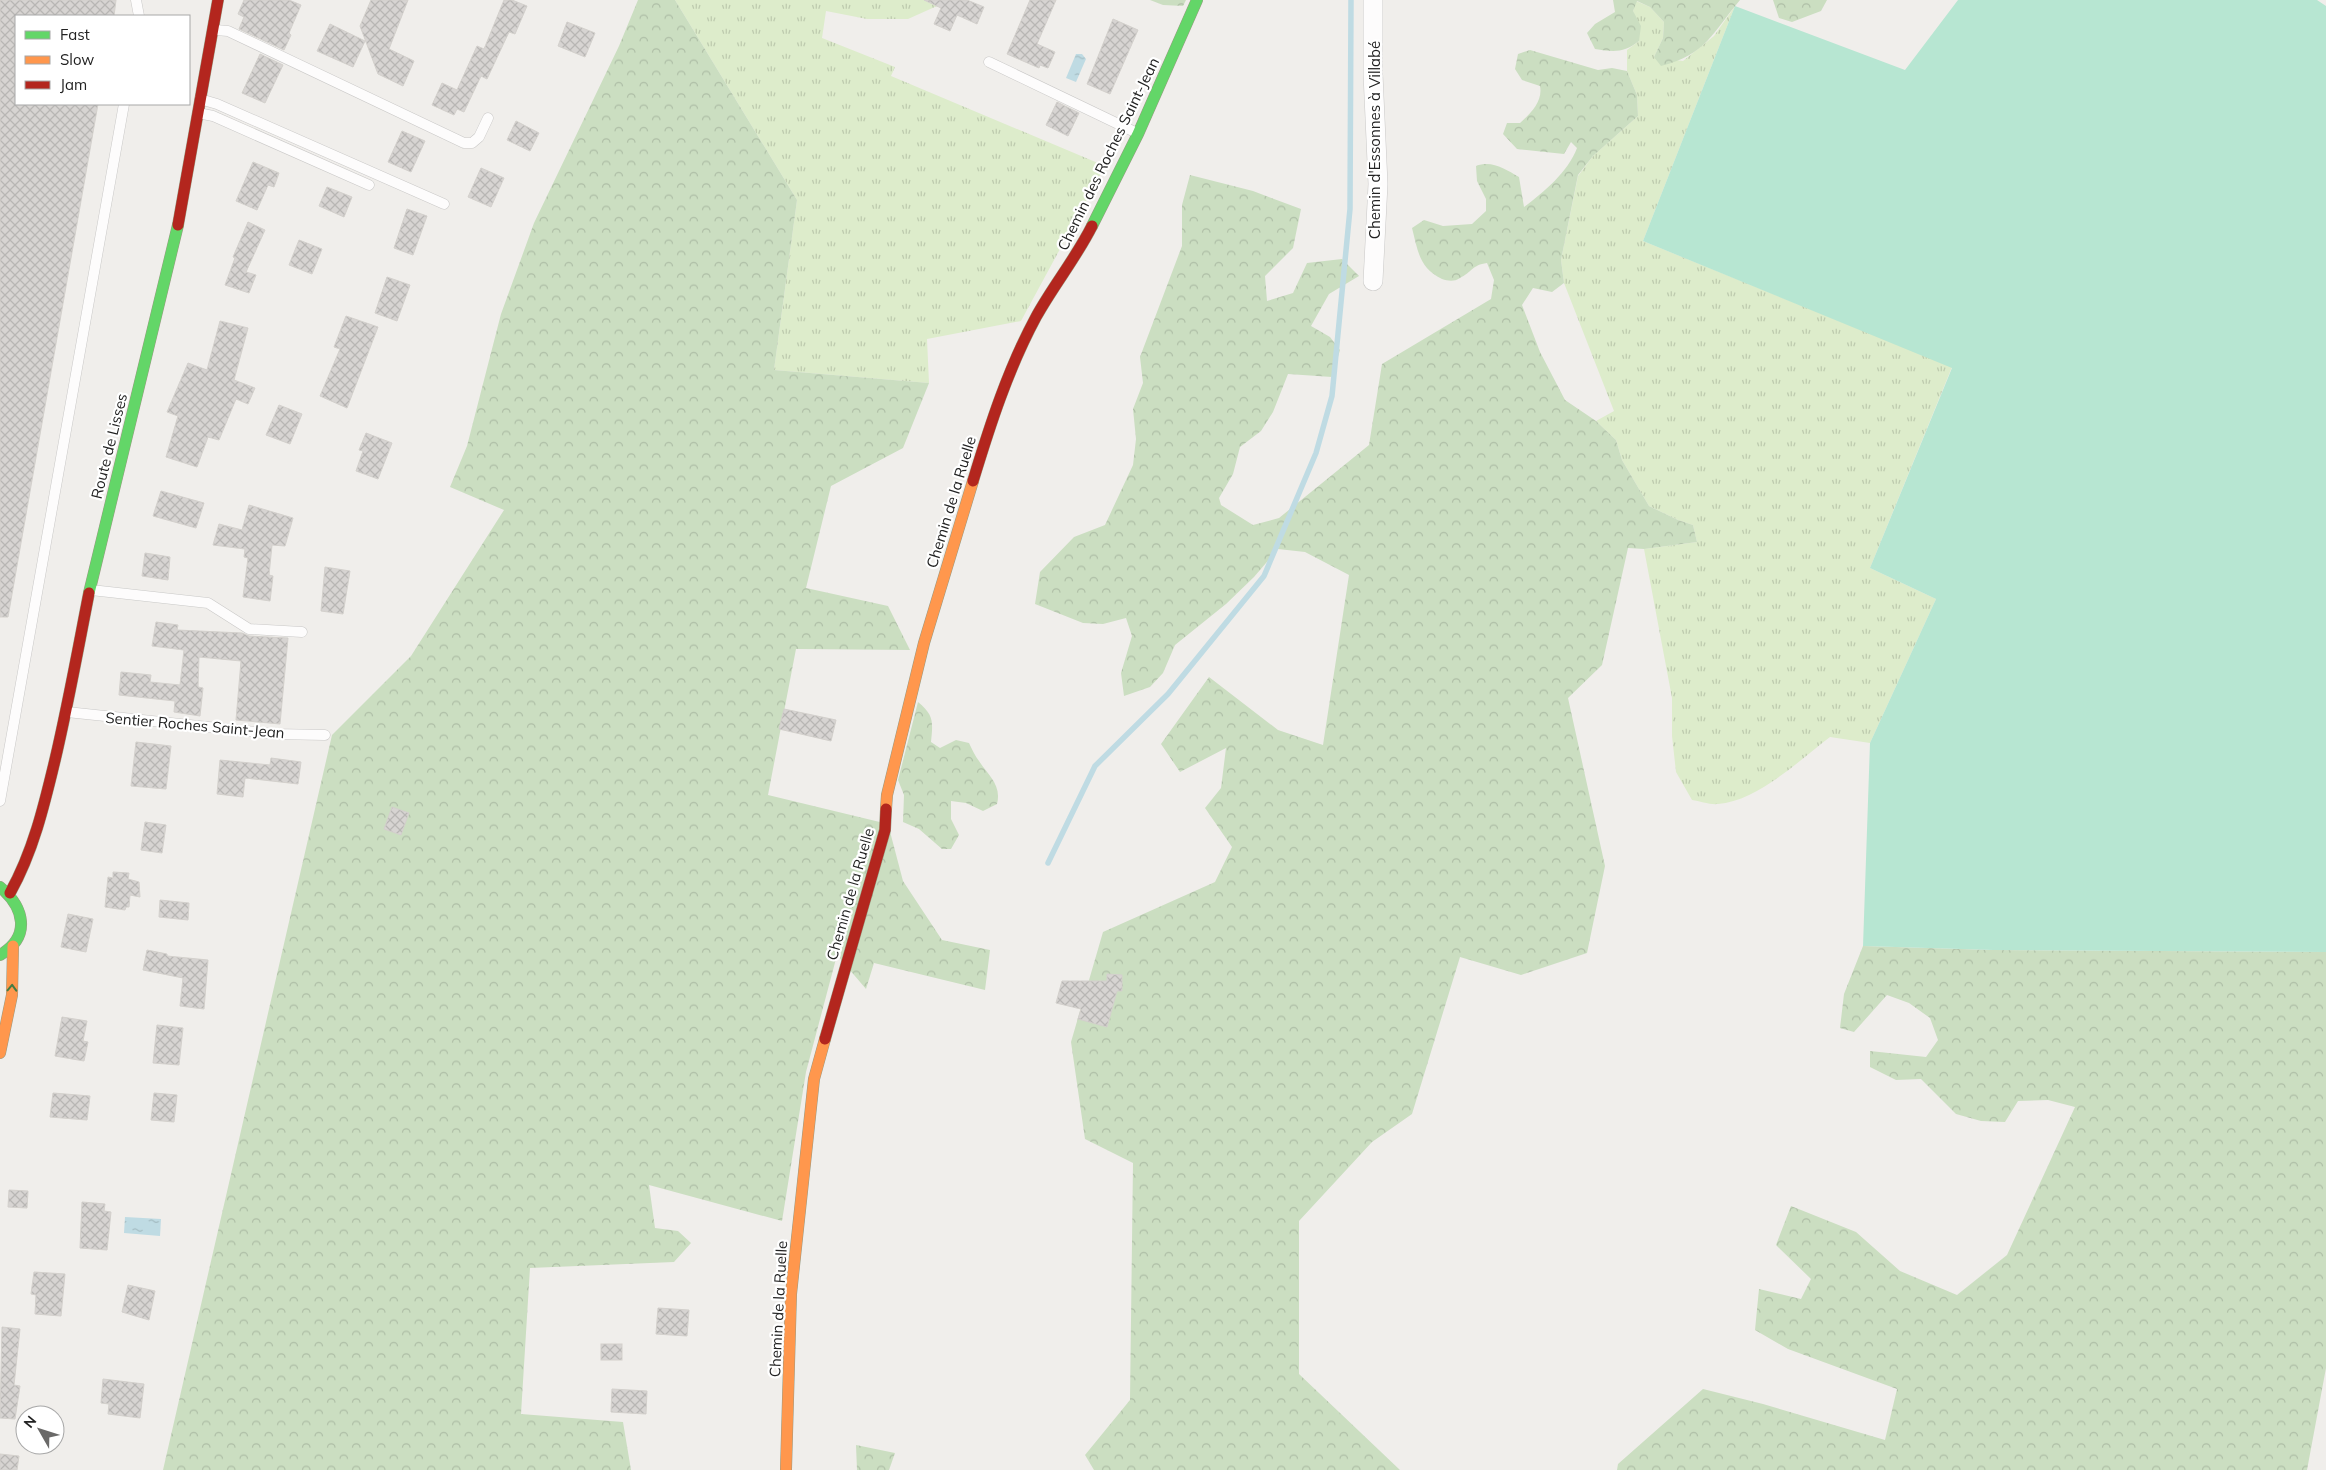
<svg xmlns="http://www.w3.org/2000/svg" width="2326" height="1470" viewBox="0 0 2326 1470" font-family="Mulish,sans-serif">
  <style>
    .grass { fill: url(#grass-tufts) }
    .forest { fill: url(#forest-crowns) }
    .pitch { fill: #b7e6d2 }
    .water { fill: url(#water-ripples) }
    .lines { fill: none; stroke-linecap: round; stroke-linejoin: round }
    .stream { stroke: #bfdbe3; stroke-width: 5.5 }
    .building { fill: url(#building-cross-hatch); stroke: #d3d0cc }
    .lane-casing { stroke: #c9c8c7; stroke-width: 11 }
    .street-casing { stroke: #c9c8c7; stroke-width: 20 }
    .fast-casing { stroke: #999a82; stroke-width: 12 }
    .slow-casing { stroke: #999a82; stroke-width: 12 }
    .jam-casing { stroke: #999a82; stroke-width: 12 }
    .lane { stroke: #fdfcfc; stroke-width: 10 }
    .street { stroke: #fdfcfc; stroke-width: 19 }
    .fast { stroke: #63d668; stroke-width: 11 }
    .slow { stroke: #ff974d; stroke-width: 11 }
    .jam { stroke: #b3261e; stroke-width: 11 }
    .oneway { stroke: #427c45 }
    .labels { text-anchor: middle; dominant-baseline: central; stroke-width: 4.5; stroke-linejoin: round; paint-order: stroke }
    .street-label { font-size: 15px; fill: #222; stroke: #fff }
  </style>
  <defs>
    <pattern id="grass-tufts" width="24" height="20" patternUnits="userSpaceOnUse" patternTransform="scale(1.25)"><rect width="24" height="20" fill="#ddeccb"/><path d="M3 7l-1-3M5 7V3M7 7l1-3M15 17l-1-3M17 17v-4M19 17l1-3" fill="none" stroke="#bdcaae"/></pattern>
    <pattern id="forest-crowns" width="20" height="18" patternUnits="userSpaceOnUse" patternTransform="scale(1.25)"><rect width="20" height="18" fill="#cbdec1"/><path d="M2 6a3 3 0 1 1 6 0M12 15a3 3 0 1 1 6 0" fill="none" stroke="#aebea6"/></pattern>
    <pattern id="water-ripples" width="26" height="14" patternUnits="userSpaceOnUse" patternTransform="scale(1.25)"><rect width="26" height="14" fill="#bfdbe3"/><path d="M2 4q2-2 4 0t4 0M15 11q2-2 4 0t4 0" fill="none" stroke="#a4bcc2"/></pattern>
    <pattern id="building-cross-hatch" width="8" height="8" patternUnits="userSpaceOnUse" patternTransform="scale(1.25)"><rect width="8" height="8" fill="#d7d4d2"/><path d="M0 0l8 8M0 8l8-8" fill="none" stroke="#b8b6b4"/></pattern>
  </defs>
  <rect width="100%" height="100%" fill="#f0eeeb"/>
  <g class="grass">
    <path d="M675,0H925L937,6L908,19H867L826,11L822,38L895,67L891,76L1105,166L1021,321L927,339L929,383L774,370L797,200Z"/>
    <path d="M1636,1L1650,7L1664,22L1663,38L1654,57L1683,61L1714,36L1735,6L1643,241L1952,367L1870,568L1936,599L1870,743L1830,737C1800,760 1757,801 1718,804C1710,805 1700,801 1692,800L1676,772L1672,736V698L1644,549L1697,542L1693,525L1678,520L1649,506L1622,460L1616,440L1596,421L1614,411L1564,283L1561,260L1578,176L1593,156L1638,116L1637,95L1627,71V50L1639,41L1633,11Z"/>
  </g>
  <g class="forest">
    <path d="M638,0H675L797,200L774,370L929,383L903,448L831,486L806,588L888,606L910,650L796,649L768,795L888,824L903,881L942,940L990,950L985,990L874,963L866,989L837,955L806,1072L782,1221L649,1185L655,1228L678,1231L691,1243L674,1262L530,1268L521,1414L623,1422L631,1470H163L332,735L411,656L504,510L450,487L467,446L501,314L534,223L619,46Z"/>
    <path d="M1150,0H1186L1183,6L1163,5Z"/>
    <path d="M1613,0H1740C1713,32 1706,55 1661,66L1654,57L1663,38L1664,22L1650,7L1637,1L1633,11L1641,26L1639,41C1624,53 1614,52 1595,49L1587,33L1595,24L1615,12Z"/>
    <path d="M1773,0H1827L1821,11L1792,22L1779,18Z"/>
    <path d="M1530,50L1598,70L1612,68L1627,71L1637,95L1638,116L1593,156L1578,175L1561,260L1564,283L1552,292L1533,288L1522,305L1540,352L1565,400L1596,421L1616,440L1622,460L1649,506L1678,520L1693,525L1697,542L1644,549L1628,548L1602,665L1568,698L1605,866L1587,953L1521,975L1460,957L1412,1114L1372,1142L1299,1221V1374L1400,1470H1094L1085,1455L1130,1400L1133,1163L1085,1139L1071,1042L1103,932L1215,882L1232,847L1205,808L1221,788L1226,748L1180,772L1161,744L1209,677L1278,730L1323,745L1349,575L1305,552L1278,549L1254,577L1226,604L1175,645L1163,673L1150,687L1124,696L1121,673L1132,636L1126,618L1103,624L1083,623L1035,604L1040,572L1074,537L1105,525L1133,465L1136,439L1133,409L1143,383L1140,357L1182,246V205L1190,175L1253,191L1301,209L1293,248L1265,276L1267,301L1293,293L1307,263L1342,259L1359,276L1329,294L1311,326L1330,337L1340,350L1332,377L1288,374L1273,412L1261,431L1240,447L1233,474L1219,498L1221,505L1253,525L1279,518L1369,445L1382,364L1491,299L1494,280L1487,263C1472,265 1472,272 1460,278C1454,282 1448,281 1442,279C1419,268 1418,251 1412,228L1424,220L1443,226L1472,224L1486,211V199L1477,181L1476,166C1492,160 1505,169 1519,177L1524,207C1544,192 1568,172 1577,148L1571,142L1564,154L1517,149L1503,134L1507,123H1520C1531,113 1543,101 1540,86L1522,80L1515,69L1518,54Z"/>
    <path d="M918,702C934,715 933,722 931,742L940,748L956,740L969,743C972,749 975,756 979,761C988,775 1002,785 997,804L983,811L966,803L951,801V819L959,835L951,849H942L919,829L903,822L904,795L898,780Z"/>
    <path d="M1863,946L1993,950L2326,952V1368L2307,1470H1617L1618,1464L1703,1389L1763,1404L1885,1440L1897,1389L1788,1349L1755,1330L1759,1289L1801,1299L1811,1279L1776,1245L1791,1206L1856,1232L1900,1271L1957,1295L2007,1255L2075,1107L2048,1100L2018,1101L2005,1122L1981,1121L1956,1114L1921,1079L1896,1080L1870,1067V1051L1926,1057L1938,1040L1930,1018L1909,1003L1887,995L1854,1032L1840,1028L1844,994Z"/>
    <path d="M856,1445L895,1453L889,1470H857Z"/>
  </g>
  <path class="pitch" d="M1958,0H2317L2326,6V952L1993,950L1863,946L1870,743L1936,599L1870,568L1952,368L1643,241L1735,6L1905,70Z"/>
  <g class="water">
    <path d="M1076,54H1082L1086,59L1076,82L1066,78Z"/>
    <path d="M125,1217L161,1219L160,1236L124,1233Z"/>
  </g>
  <g class="lines">
    <path class="stream" d="M1048,863L1095,766L1168,694L1264,576L1316,453L1332,396L1350,209L1351,0"/>
  </g>
  <g class="building">
    <path d="M0,0H116L114,16H16V104H98L8,617H0Z"/>
    <path d="M244,0H289L301,5L289,33L291,35L284,50L239,29L244,17L238,14Z"/>
    <path d="M371,0H408L389,49L414,61L403,86L378,74L360,26Z"/>
    <path d="M504,0H512L527,6L515,34L509,32L487,79L481,76L464,112L457,109L454,115L432,105L442,83L457,90L477,46L484,49Z"/>
    <path d="M924,0H967L984,7L977,24L957,15L950,31L934,24L941,8Z"/>
    <path d="M1030,0H1056L1037,44L1055,52L1048,68L1040,65L1039,68L1007,54Z"/>
    <path d="M1113,19L1138,30L1110,94L1087,84Z"/>
    <path d="M567,22L595,33L585,57L558,46Z"/>
    <path d="M330,24L365,41L353,67L317,51Z"/>
    <path d="M260,54L283,65L265,103L242,93Z"/>
    <path d="M1057,102L1079,113L1068,136L1046,125Z"/>
    <path d="M516,121L539,133L530,151L507,140Z"/>
    <path d="M402,131L425,141L411,172L388,162Z"/>
    <path d="M253,162L279,173L274,187L268,185L257,210L236,201Z"/>
    <path d="M481,168L504,178L491,207L468,197Z"/>
    <path d="M327,187L352,197L344,217L319,206Z"/>
    <path d="M407,209L427,216L413,255L394,248Z"/>
    <path d="M248,222L265,230L246,272L256,275L249,293L225,285L235,258L233,257Z"/>
    <path d="M299,240L322,249L312,274L289,265Z"/>
    <path d="M387,277L410,285L397,321L375,313Z"/>
    <path d="M346,316L378,327L347,408L320,396L340,349L334,347Z"/>
    <path d="M220,321L248,328L234,380L255,388L248,404L236,399L219,440L208,437L197,467L166,457L178,416L167,412L188,363L207,370Z"/>
    <path d="M279,405L302,414L290,444L266,435Z"/>
    <path d="M366,433L392,443L378,479L356,471L363,451L359,450Z"/>
    <path d="M161,491L204,503L196,528L153,516Z"/>
    <path d="M249,505L293,518L285,546L272,545L269,575L273,576L270,601L243,597L248,558L244,557L245,549L213,545L219,524L242,530Z"/>
    <path d="M145,553L170,557L168,580L142,576Z"/>
    <path d="M325,567L350,571L343,614L321,611Z"/>
    <path d="M156,622L178,625L177,630L242,633L249,636L288,638L280,724L236,720L241,661L199,657L198,687L203,688L200,716L174,712L175,701L119,695L121,672L151,675L150,682L180,685L184,650L152,646Z"/>
    <path d="M784,709L836,720L831,741L779,729Z"/>
    <path d="M136,742L171,746L166,789L131,786Z"/>
    <path d="M271,758L301,762L298,784L245,778L243,797L217,794L220,760L270,765Z"/>
    <path d="M392,807L409,813L401,835L384,829Z"/>
    <path d="M145,822L166,825L162,853L141,850Z"/>
    <path d="M113,872L129,873L128,879L139,882L140,897L130,895L129,907H126L125,910L105,907L108,877L113,878Z"/>
    <path d="M160,900L189,903L188,920L159,917Z"/>
    <path d="M68,914L93,919L86,952L61,947Z"/>
    <path d="M147,950L167,954V956L208,960L204,1009L180,1006L183,978L143,970Z"/>
    <path d="M1107,974L1122,975V991H1117L1107,1027L1078,1019L1081,1009L1056,1003L1062,981H1107Z"/>
    <path d="M62,1017L87,1021L83,1041L88,1042L84,1061L55,1056Z"/>
    <path d="M157,1025L183,1028L179,1065L153,1063Z"/>
    <path d="M53,1093L90,1096L87,1120L50,1117Z"/>
    <path d="M154,1093L177,1095L174,1122L151,1120Z"/>
    <path d="M9,1190L28,1191L27,1208L8,1207Z"/>
    <path d="M82,1202L105,1204L104,1211L111,1212L107,1250L80,1248Z"/>
    <path d="M34,1272L65,1274L61,1316L35,1314L36,1295L31,1294Z"/>
    <path d="M128,1285L155,1291L149,1320L122,1312Z"/>
    <path d="M658,1308L689,1310L687,1336L656,1334Z"/>
    <path d="M2,1327L20,1329L14,1385L20,1386L15,1419L0,1418Z"/>
    <rect x="601" y="1344" width="21" height="16"/>
    <path d="M103,1379L144,1384L140,1418L108,1414L109,1404L101,1403Z"/>
    <path d="M612,1389L647,1391L646,1414L611,1412Z"/>
    <path d="M0,1454L19,1456L17,1470H0Z"/>
  </g>
  <g class="lines">
    <g class="lane-casing">
      <g id="lane">
        <path d="M136,0L139,16"/>
        <path d="M215,30L228,31L464,143H472L479,137L488,118"/>
        <path d="M989,62L1137,133"/>
        <path d="M200,99L217,104L444,204"/>
        <path d="M198,113L213,116L369,185"/>
        <path d="M91,590L208,603L249,629L302,632"/>
        <path d="M67,712L274,734L325,735"/>
        <path d="M0,801L124,104"/>
      </g>
    </g>
    <g class="street-casing">
      <path id="street" d="M1373,281L1378,184L1373,74V0"/>
    </g>
    <g class="fast-casing">
      <g id="fast">
        <path d="M1092,226L1138,134L1197,0"/>
        <path d="M89,593L178,225"/>
        <path d="M0,887C25,908 31,937 0,955"/>
      </g>
    </g>
    <g class="slow-casing">
      <g id="slow">
        <path d="M886,809L887,795L924,643L973,481"/>
        <path d="M0,1053L12,995L13,946"/>
        <path d="M786,1469L791,1294L814,1079L825,1039"/>
      </g>
    </g>
    <g class="jam-casing">
      <g id="jam">
        <path d="M178,225L218,0"/>
        <path d="M973,481C990,425 1008,369 1036,317C1053,286 1076,258 1092,226"/>
        <path d="M10,893C33,852 44,806 55,760C68,705 78,649 89,593"/>
        <path d="M825,1039L885,830L886,809"/>
      </g>
    </g>
    <use href="#lane" class="lane"/>
    <use href="#street" class="street"/>
    <use href="#fast" class="fast"/>
    <use href="#slow" class="slow"/>
    <use href="#jam" class="jam"/>
  </g>
  <defs><path id="oneway-chevron" d="M-2-3.5L2.5 0L-2 3.5" fill="none" stroke-width="1.6" stroke-linecap="round" stroke-linejoin="round" transform="scale(1.25)"/></defs>
  <use class="oneway" href="#oneway-chevron" transform="translate(12 988) rotate(-88)"/>
  <g class="labels">
    <g class="street-label">
      <text transform="translate(1374 140) rotate(-90)">Chemin d'Essonnes à Villabé</text>
      <text transform="translate(1108 154) rotate(-64)">Chemin des Roches Saint-Jean</text>
      <text transform="translate(109 446) rotate(-76)">Route de Lisses</text>
      <text transform="translate(951 502) rotate(-73)">Chemin de la Ruelle</text>
      <text transform="translate(195 725) rotate(5)">Sentier Roches Saint-Jean</text>
      <text transform="translate(850 894) rotate(-74)">Chemin de la Ruelle</text>
      <text transform="translate(778 1309) rotate(-87)">Chemin de la Ruelle</text>
    </g>
  </g>
  <rect x="15" y="15" width="175" height="90" fill="#ffffff" stroke="#a7a7a7"/>
  <rect x="25" y="31" width="25" height="8" fill="#63d668" stroke="#a7a7a7"/>
  <text x="60" y="40" font-size="15" fill="#222222">Fast</text>
  <rect x="25" y="56" width="25" height="8" fill="#ff974d" stroke="#a7a7a7"/>
  <text x="60" y="65" font-size="15" fill="#222222">Slow</text>
  <rect x="25" y="81" width="25" height="8" fill="#b3261e" stroke="#a7a7a7"/>
  <text x="60" y="90" font-size="15" fill="#222222">Jam</text>
  <g transform="translate(40 1430) rotate(309)"><circle r="24" fill="#ffffff" stroke="#a7a7a7"/>
  <path d="M0-4L9 19L0 12L-9 19Z" fill="#6a6968"/>
  <text y="-8" font-size="14" font-weight="bold" text-anchor="middle" fill="#222222">N</text>
  </g>
</svg>
